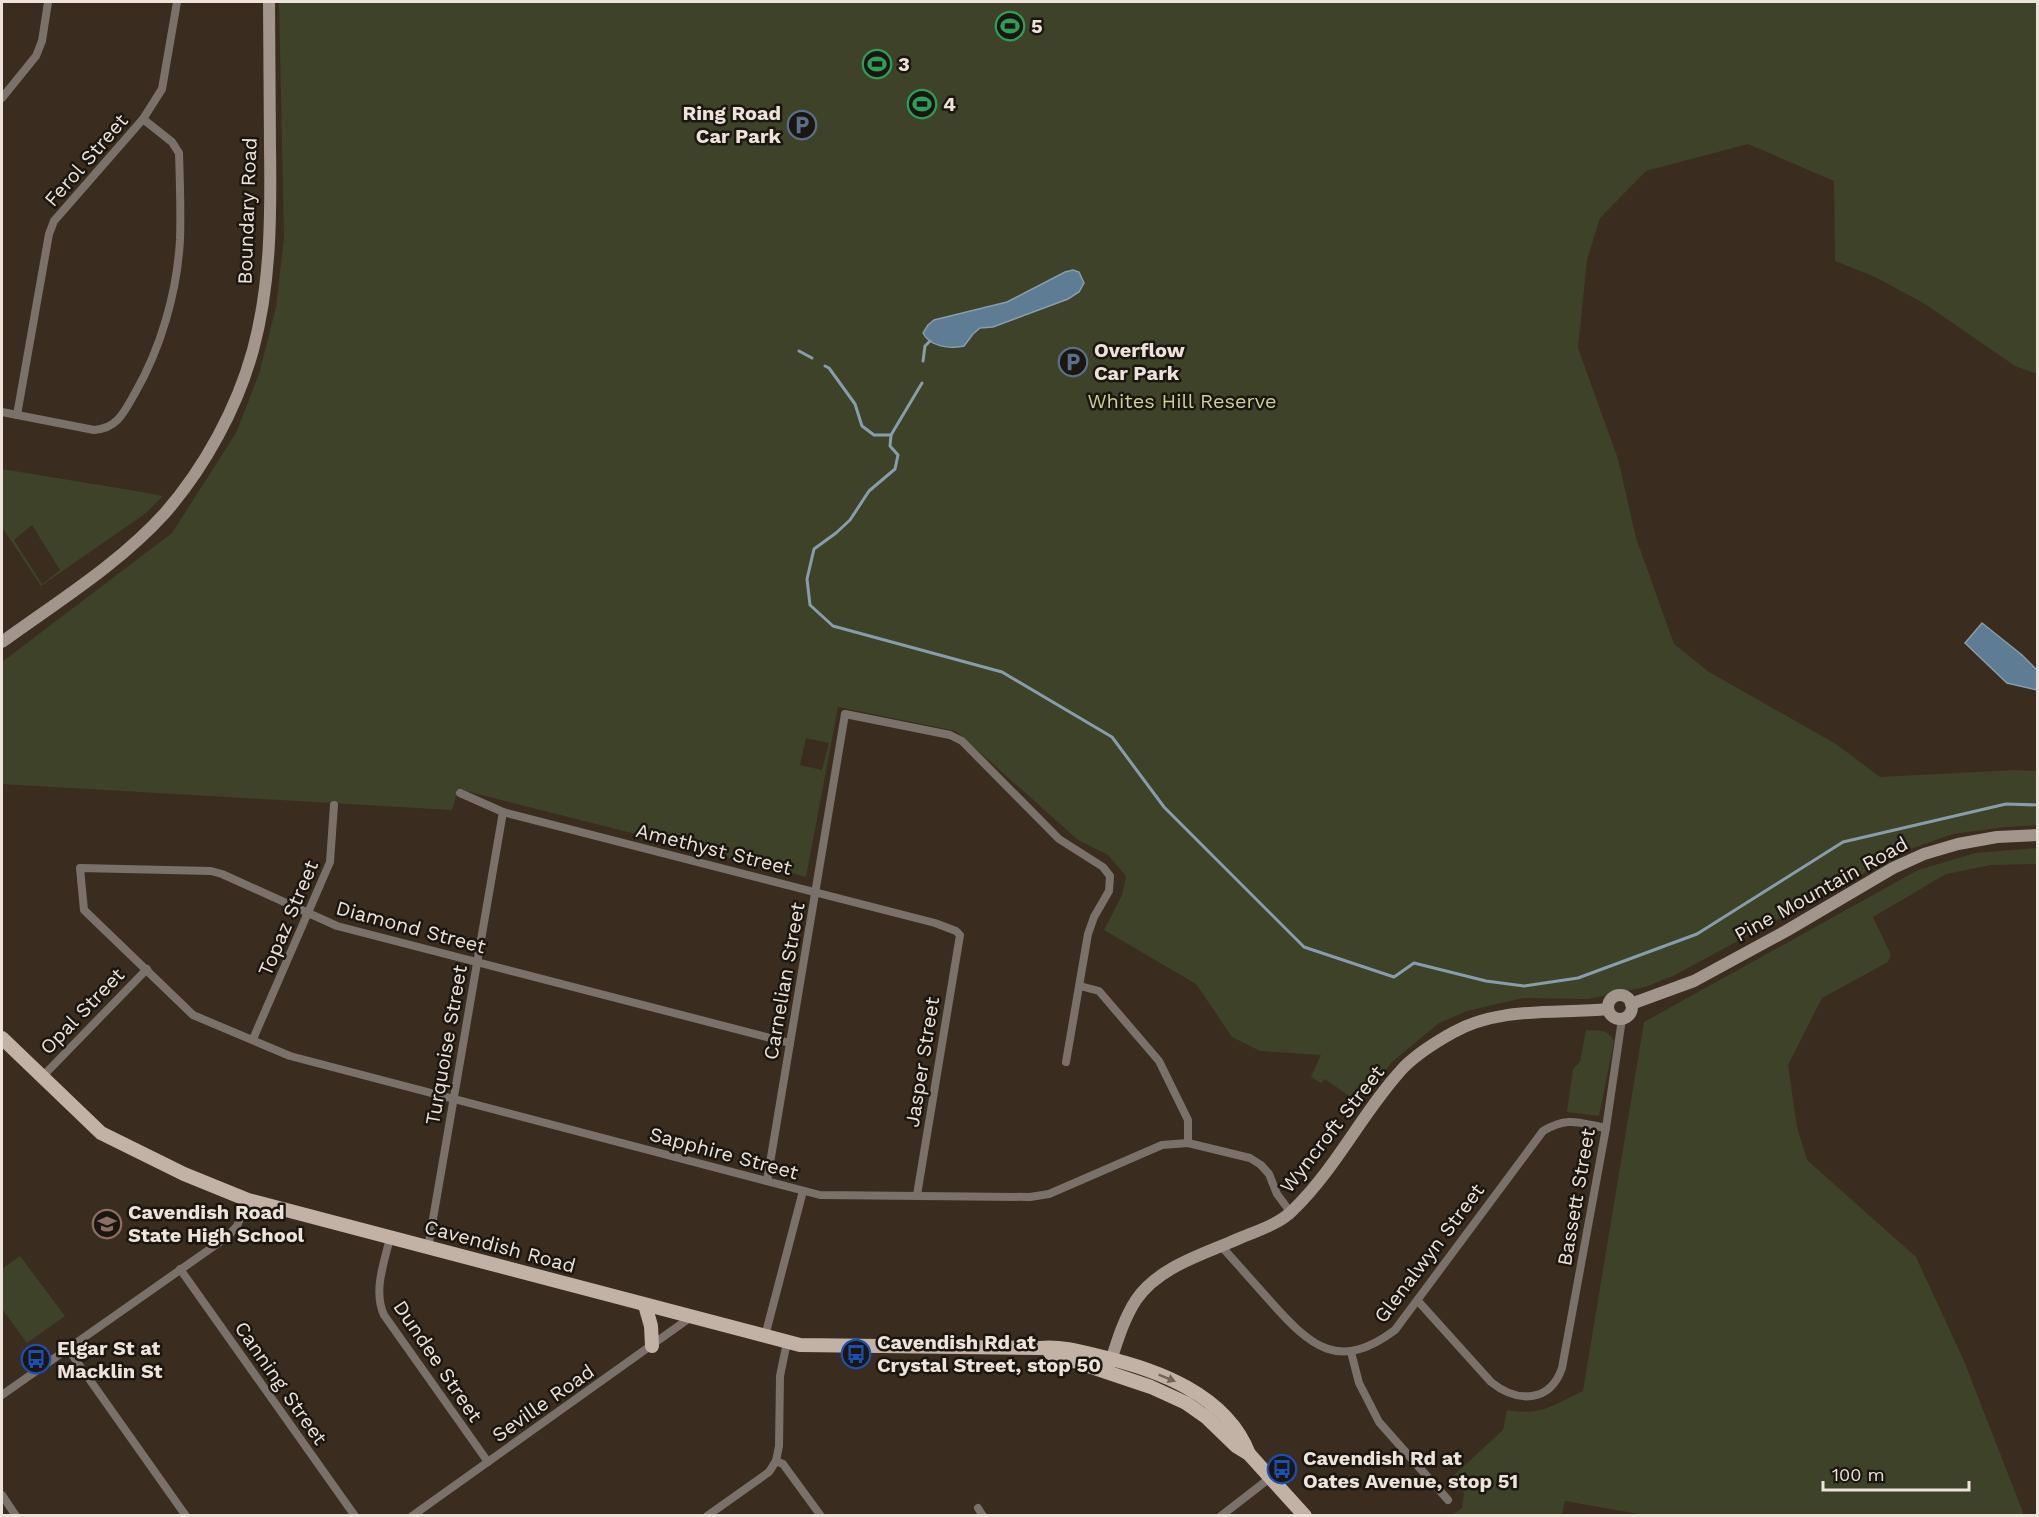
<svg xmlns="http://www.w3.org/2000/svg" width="2039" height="1517" viewBox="0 0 2039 1517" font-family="'Work Sans',sans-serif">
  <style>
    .green { fill: #3e4229; fill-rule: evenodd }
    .water { fill: #5e7d95; stroke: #899caa; stroke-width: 1.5 }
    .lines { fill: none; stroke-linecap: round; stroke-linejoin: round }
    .stream { stroke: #899caa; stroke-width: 3 }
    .street { stroke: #79716a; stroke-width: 8 }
    .secondary { stroke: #a2958c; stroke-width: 12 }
    .primary { stroke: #c2b2a5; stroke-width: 14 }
    .oneway { fill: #6f645a }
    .labels { text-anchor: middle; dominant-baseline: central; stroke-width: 5; stroke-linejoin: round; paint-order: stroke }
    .poi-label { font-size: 20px; font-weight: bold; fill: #ede3db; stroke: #1c1610; text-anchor: start }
    .street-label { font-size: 20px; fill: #ede3db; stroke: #1c1610 }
    .park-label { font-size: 20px; fill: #c8d395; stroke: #1c1610 }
  </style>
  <rect width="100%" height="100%" fill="#3a2c1e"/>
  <g class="green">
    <path d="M279,2H2037V374L2015,366L1925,304L1875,277L1835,261L1834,181L1748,144L1646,171L1600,218L1587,260L1578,348L1618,459L1636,538L1674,644L1709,672L1836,744L1880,777L2014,770L2037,771V825L2006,827L1953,834L1905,851L1673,976L1645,987L1588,999L1523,998L1467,1011L1439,1023L1392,1062L1361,1102L1349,1096L1325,1079L1321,1083L1311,1077L1321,1055L1260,1051L1232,1037L1196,984L1104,930L1122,895L1126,876L1108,855L1078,840L956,731L838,707L806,877L458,789L452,810L2,784V662L172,533L236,433L259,374L276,307L284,238ZM806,738L829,743L822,770L800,765Z"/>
    <path d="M2,469L142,492L163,496L146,513L41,586L2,527ZM32,525L60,570L42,584L14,540Z"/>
    <path d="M2037,848V864L1991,865L1946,874L1873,917L1891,955L1888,962L1822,998L1788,1065L1797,1127L1807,1160L1916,1257L1964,1361L2024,1515L1650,1516L1565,1501L1562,1515H1452L1462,1508L1464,1493L1453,1476L1503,1430L1507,1410C1542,1416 1553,1405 1583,1391L1644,1022L1918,870L1975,853Z"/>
    <path d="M1586,1030C1600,1031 1607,1028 1614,1041L1599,1116L1567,1112L1573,1069L1580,1062Z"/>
    <path d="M20,1256L65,1316L27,1343L2,1309V1269Z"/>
  </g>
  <g class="water">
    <path d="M1073,270L1079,272L1084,283L1079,292L1068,299L993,327L980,328L973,334L964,346C950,349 930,347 923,333L928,325L934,320L1007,302L1065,272Z"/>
    <path d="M1982,623L2022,655L2037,670V690L2007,683L1965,643Z"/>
  </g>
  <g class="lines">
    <g class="stream">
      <path d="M799,351L812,358"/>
      <path d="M923,361L925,346L930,341"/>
      <path d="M825,366L829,368L855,404L862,426L874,435H891"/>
      <path d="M922,383L891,435L890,446L898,455L895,469L869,491L850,520L836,533L814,549L807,579L810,605L833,626L1002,672L1112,737L1164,807L1304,947L1394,977L1414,963L1486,981L1524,986L1578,978L1697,934L1843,842L2006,804L2038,805"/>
    </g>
    <g class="street">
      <path d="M2,98L36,56L42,41L48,2"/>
      <path d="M2,412L94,430C118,428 124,412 135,393C161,348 177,292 180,240C181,211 180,182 179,153L172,142L143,119"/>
      <path d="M17,415L49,234L54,221L143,119L162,89L177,2"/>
      <path d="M460,793L503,812L935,923L956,931L960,935L917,1195"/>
      <path d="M1080,986L1099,991L1159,1061L1188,1120V1143"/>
      <path d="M253,1039L330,862L334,805"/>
      <path d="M790,1043L337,926L222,874L211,871L80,868L84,910L193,1015L290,1056L820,1195L1030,1197L1049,1194L1162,1145L1188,1143L1250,1158L1261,1165L1269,1174L1277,1194L1291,1213"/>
      <path d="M42,1077L147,969"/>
      <path d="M767,1181L845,714L950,735L962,741L1059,839L1103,867L1110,876L1109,891L1094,917L1088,934L1066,1062"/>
      <path d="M390,1238C384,1263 373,1291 384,1315L488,1462"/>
      <path d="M1222,1247C1238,1265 1255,1284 1271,1302C1311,1347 1339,1372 1395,1330L1543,1131C1568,1116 1579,1123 1606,1128"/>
      <path d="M428,1248L503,812"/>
      <path d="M180,1269L355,1516"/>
      <path d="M1418,1301L1491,1382C1517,1403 1550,1403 1562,1368L1606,1128L1622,1019"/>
      <path d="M765,1336L803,1191"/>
      <path d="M68,1349L186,1516"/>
      <path d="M1351,1352L1359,1383L1379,1422L1448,1500"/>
      <path d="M2,1395L227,1237L237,1226L248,1200"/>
      <path d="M776,1461L783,1464L821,1516"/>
      <path d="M2,1495L16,1516"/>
      <path d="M978,1508L983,1516"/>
      <path d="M412,1516L691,1317"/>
      <path d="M707,1516L769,1472L776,1461L779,1446L780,1376L787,1342"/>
      <path d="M1221,1516L1270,1478"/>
    </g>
    <g class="secondary">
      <path d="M2,642C57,602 119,564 165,513C205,467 237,408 253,350C271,284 271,215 270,147C270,98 269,50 269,2"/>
      <circle cx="1620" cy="1007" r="12"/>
      <path d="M1631,1004L1694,981L1786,931L1893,868L1924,854L1958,844L1997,837L2038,835"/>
      <path d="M1109,1367C1116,1345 1123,1320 1136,1300C1159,1266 1205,1254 1240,1238C1257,1231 1279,1224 1292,1211C1336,1169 1363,1111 1404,1067C1417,1054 1436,1042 1452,1033C1499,1006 1557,1014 1608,1009"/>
    </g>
    <g class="primary">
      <path d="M2,1038L101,1133L184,1174L248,1200L800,1345L1040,1348C1060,1346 1079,1351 1099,1356C1156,1369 1226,1394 1249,1454"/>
      <path d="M645,1305L651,1326L652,1346"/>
      <path d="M1050,1353L1151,1387L1186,1403L1206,1417L1236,1446L1249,1454L1305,1516"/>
    </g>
  </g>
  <defs><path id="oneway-solid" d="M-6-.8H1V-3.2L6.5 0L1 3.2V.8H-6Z" transform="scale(1.5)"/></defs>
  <use class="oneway" href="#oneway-solid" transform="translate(1167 1378) rotate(22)"/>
  <defs>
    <g id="stadium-ring" transform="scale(1.5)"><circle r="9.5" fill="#1c1610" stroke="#2e9e5b" stroke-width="1.5"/><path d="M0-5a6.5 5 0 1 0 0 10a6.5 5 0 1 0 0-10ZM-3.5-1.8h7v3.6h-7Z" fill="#2e9e5b"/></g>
    <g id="parking-ring" transform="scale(1.5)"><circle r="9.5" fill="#1c1610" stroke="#5c6f8a" stroke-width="1.5"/><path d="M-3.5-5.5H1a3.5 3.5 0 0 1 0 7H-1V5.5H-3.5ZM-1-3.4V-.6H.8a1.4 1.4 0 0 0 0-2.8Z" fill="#5c6f8a"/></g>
    <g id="school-ring" transform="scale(1.5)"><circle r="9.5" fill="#1c1610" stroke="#8d6e63" stroke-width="1.5"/><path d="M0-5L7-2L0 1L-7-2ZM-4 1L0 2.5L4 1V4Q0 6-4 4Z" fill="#8d6e63"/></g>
    <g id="bus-ring" transform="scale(1.5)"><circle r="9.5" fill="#1c1610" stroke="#1a4fb4" stroke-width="1.5"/><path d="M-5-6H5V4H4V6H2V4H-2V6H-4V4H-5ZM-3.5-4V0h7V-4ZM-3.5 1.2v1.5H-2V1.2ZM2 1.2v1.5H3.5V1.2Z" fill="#1a4fb4"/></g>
  </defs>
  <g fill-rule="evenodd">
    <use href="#stadium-ring" x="1010" y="26"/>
    <use href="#stadium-ring" x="877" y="64"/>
    <use href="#stadium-ring" x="922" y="104"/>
    <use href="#parking-ring" x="802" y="125"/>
    <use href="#parking-ring" x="1073" y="362"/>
    <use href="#school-ring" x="107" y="1224"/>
    <use href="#bus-ring" x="856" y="1354"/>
    <use href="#bus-ring" x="36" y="1359"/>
    <use href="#bus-ring" x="1282" y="1469"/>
  </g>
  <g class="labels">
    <g class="poi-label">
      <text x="1031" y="26">5</text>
      <text x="898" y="64">3</text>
      <text x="943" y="104">4</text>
      <text x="781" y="113" text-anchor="end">Ring Road<tspan x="781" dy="23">Car Park</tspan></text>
      <text x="1094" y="350">Overflow<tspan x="1094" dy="23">Car Park</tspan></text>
      <text x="128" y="1212">Cavendish Road<tspan x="128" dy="23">State High School</tspan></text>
      <text x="877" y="1342">Cavendish Rd at<tspan x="877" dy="23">Crystal Street, stop 50</tspan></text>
      <text x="57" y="1348">Elgar St at<tspan x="57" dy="23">Macklin St</tspan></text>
      <text x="1303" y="1458">Cavendish Rd at<tspan x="1303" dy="23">Oates Avenue, stop 51</tspan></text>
    </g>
    <g class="street-label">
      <text transform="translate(86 160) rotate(-49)">Ferol Street</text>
      <text transform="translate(247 211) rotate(-88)">Boundary Road</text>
      <text transform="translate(714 849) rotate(14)">Amethyst Street</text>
      <text transform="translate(1821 889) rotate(-29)">Pine Mountain Road</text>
      <text transform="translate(288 918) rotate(-67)">Topaz Street</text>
      <text transform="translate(411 927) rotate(15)">Diamond Street</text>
      <text transform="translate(784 981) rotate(-80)">Carnelian Street</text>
      <text transform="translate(82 1011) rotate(-46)">Opal Street</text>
      <text transform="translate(446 1045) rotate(-80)">Turquoise Street</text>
      <text transform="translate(922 1062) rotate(-81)">Jasper Street</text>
      <text transform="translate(1332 1129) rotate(-52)">Wyncroft Street</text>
      <text transform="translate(724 1153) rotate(15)">Sapphire Street</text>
      <text transform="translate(1576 1197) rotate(-80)">Bassett Street</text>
      <text transform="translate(500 1246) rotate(15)">Cavendish Road</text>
      <text transform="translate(1429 1253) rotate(-53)">Glenalwyn Street</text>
      <text transform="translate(438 1361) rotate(56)">Dundee Street</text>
      <text transform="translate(281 1383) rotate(55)">Canning Street</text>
      <text transform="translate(543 1403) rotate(-35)">Seville Road</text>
    </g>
    <g class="park-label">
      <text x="1182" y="401">Whites Hill Reserve</text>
    </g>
  </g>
  <rect width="2039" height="1517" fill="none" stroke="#ede3db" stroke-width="6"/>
  <path d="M1823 1481v9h146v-9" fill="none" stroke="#ede3db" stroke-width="3"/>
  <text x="1832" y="1481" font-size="18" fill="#ede3db" stroke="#1c1610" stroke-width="4.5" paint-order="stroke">100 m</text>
</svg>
